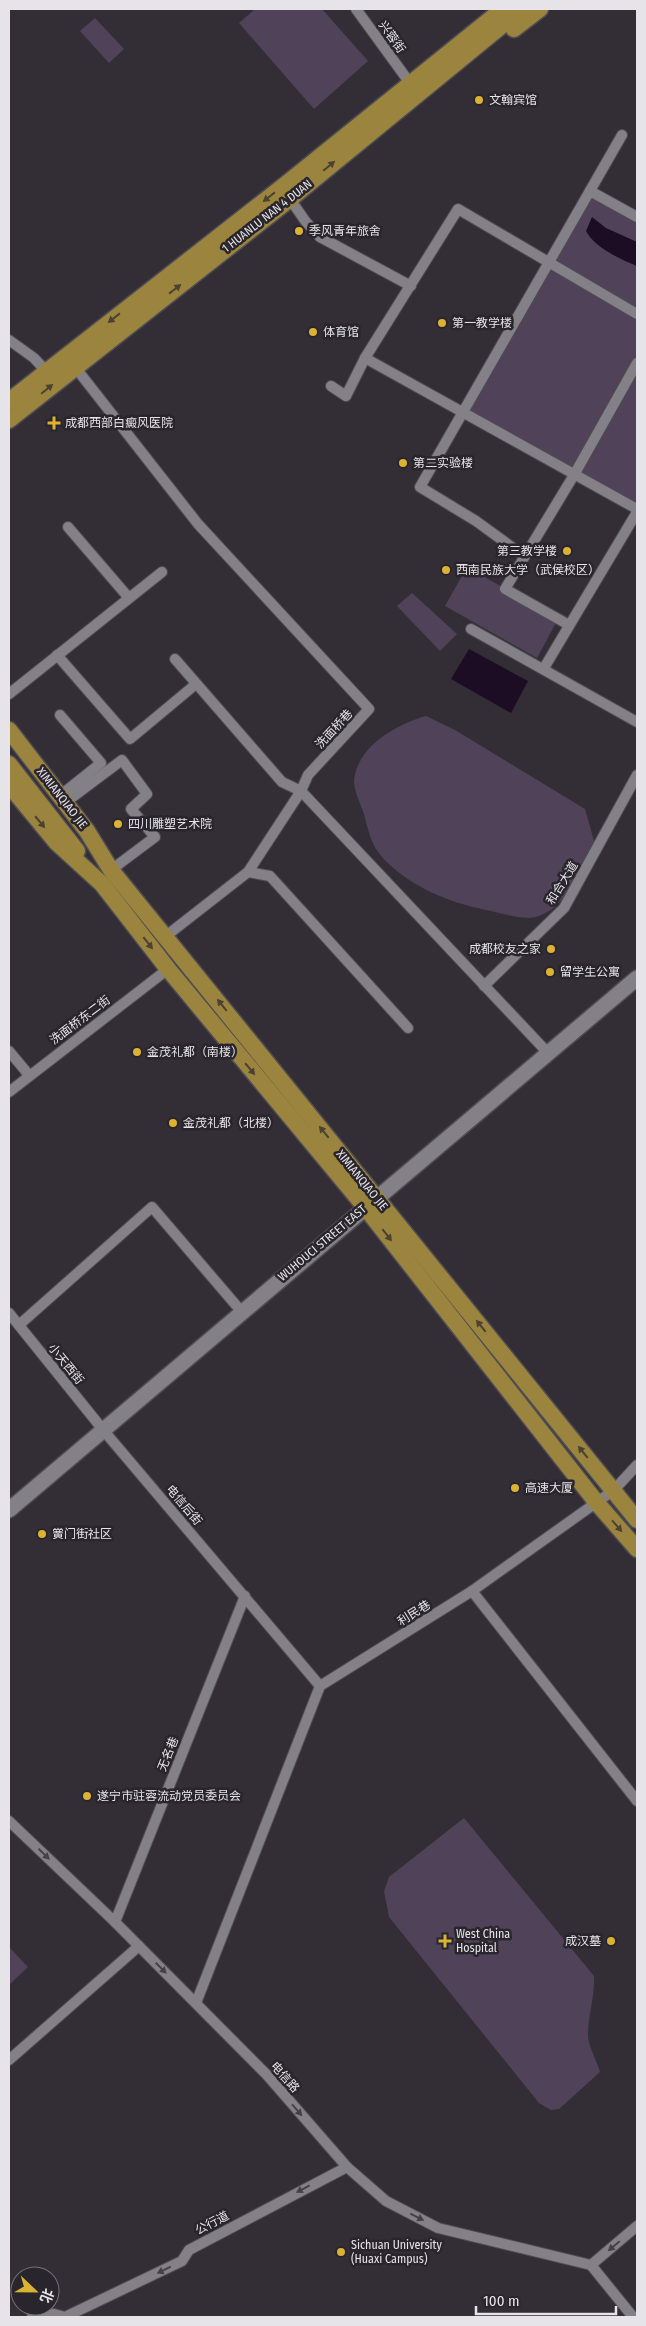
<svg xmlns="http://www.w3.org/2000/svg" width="646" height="2326" viewBox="0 0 646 2326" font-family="'Fira Sans Condensed','Noto Sans SC',sans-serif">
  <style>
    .green { fill: #504359 }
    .water { fill: #1c0d25 }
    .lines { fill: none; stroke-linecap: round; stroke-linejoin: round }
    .street-casing { stroke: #4f4c52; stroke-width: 12 }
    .secondary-casing { stroke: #4f4c52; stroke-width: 18 }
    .primary-casing { stroke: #4f4c52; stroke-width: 19 }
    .street { stroke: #848088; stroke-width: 10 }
    .secondary { stroke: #848088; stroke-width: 15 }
    .primary { stroke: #9b843e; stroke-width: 16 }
    .oneway { fill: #4b4231 }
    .oneway2 { fill: #444048 }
    .poi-dot { fill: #dcb233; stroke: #29252c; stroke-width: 2 }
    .labels { text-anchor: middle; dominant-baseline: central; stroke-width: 5; stroke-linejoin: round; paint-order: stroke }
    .street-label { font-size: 12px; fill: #e6e4e8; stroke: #29252c }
    .poi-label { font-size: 12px; fill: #e6e4e8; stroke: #29252c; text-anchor: start }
  </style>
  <rect width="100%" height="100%" fill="#332e36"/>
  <g class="green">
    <path d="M255,9H322L368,61L314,109L239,23Z"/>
    <path d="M95,18L124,49L109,63L80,31Z"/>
    <path d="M590,191L637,217V509L462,411Z"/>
    <path d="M467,567L558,619L537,658L445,606Z"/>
    <path d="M412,593L457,634L440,651L397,606Z"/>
    <path d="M426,716L455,730L585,809L594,841C581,866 569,905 539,916C525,921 505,914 491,911C455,904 419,891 391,866C372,849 370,837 364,814C361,805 354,791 354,781C357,746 397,724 426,716Z"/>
    <path d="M464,1818L594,1976C595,1996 588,2015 588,2035C588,2046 597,2061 600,2072L559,2109L551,2110L539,2103L389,1917L384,1891L389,1877Z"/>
    <path d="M9,1947L28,1967L9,1985Z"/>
  </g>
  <g class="water">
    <path d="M592,217L606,228L637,242V266C620,259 595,248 586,231Z"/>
    <path d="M469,649L528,681L511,713L451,679Z"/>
  </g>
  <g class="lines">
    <g class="street-casing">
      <g id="street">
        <path d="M356,9L407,79"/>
        <path d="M590,191L637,217"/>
        <path d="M290,199L306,222L320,237L411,286"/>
        <path d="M9,340L34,358L46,371"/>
        <path d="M365,358L637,509"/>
        <path d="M75,367L198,524L369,709L308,775L301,791L248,872L166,936"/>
        <path d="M331,386L346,396L365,358L458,209L637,314"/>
        <path d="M68,527L129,598"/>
        <path d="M524,556L476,521L420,487L622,135"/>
        <path d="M569,625L505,589L574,475L637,363"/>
        <path d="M471,629L637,722"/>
        <path d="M57,655L130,739L196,684"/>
        <path d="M175,659L282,782L301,791L548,1053"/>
        <path d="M544,668L637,512"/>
        <path d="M9,694L162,572"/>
        <path d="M60,715L101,763L61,795"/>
        <path d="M66,802L122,760L147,794L131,809L155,837L111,870"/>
        <path d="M248,872L270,876L408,1028"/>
        <path d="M484,986L564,908L637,775"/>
        <path d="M9,1051L29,1075"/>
        <path d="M9,1092L168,969"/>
        <path d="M9,1313L104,1431L320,1686L472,1591L614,1490L637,1465"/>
        <path d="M19,1325L152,1207L241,1311"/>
        <path d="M472,1591L637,1801"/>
        <path d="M9,1821L115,1922L267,2075L347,2167L386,2201L438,2228L591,2265"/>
        <path d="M115,1922L245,1596"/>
        <path d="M196,2003L320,1686"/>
        <path d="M9,2060L139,1946"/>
        <path d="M591,2265L633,2317"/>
        <path d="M591,2265L637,2226"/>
        <path d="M32,2317L54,2314L65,2317L182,2261L189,2250L347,2167"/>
      </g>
    </g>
    <g class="secondary-casing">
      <path id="secondary" d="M9,1510L637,978"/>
    </g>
    <g class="primary-casing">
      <g id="primary">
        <path d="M514,29L540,9"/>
        <path d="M9,401L286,184L503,9"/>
        <path d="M9,420L290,199L522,9"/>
        <path d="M9,730L87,831L111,870L637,1520"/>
        <path d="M9,764L77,851"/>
        <path d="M9,785L56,842L102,884L168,969L365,1207L597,1503L637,1549"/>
      </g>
    </g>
    <use href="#street" class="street"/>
    <use href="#secondary" class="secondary"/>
    <use href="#primary" class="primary"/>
  </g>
  <defs><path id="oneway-solid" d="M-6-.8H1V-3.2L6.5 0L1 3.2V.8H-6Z" transform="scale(1.25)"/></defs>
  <g class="oneway">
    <use href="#oneway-solid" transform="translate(329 166) rotate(-40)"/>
    <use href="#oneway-solid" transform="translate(269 197) rotate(142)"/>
    <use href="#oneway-solid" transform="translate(175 289) rotate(-38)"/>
    <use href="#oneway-solid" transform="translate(114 318) rotate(142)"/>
    <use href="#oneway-solid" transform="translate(47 389) rotate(-39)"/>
    <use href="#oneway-solid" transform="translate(40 822) rotate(50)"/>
    <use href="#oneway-solid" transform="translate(148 943) rotate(52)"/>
    <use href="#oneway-solid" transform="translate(222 1005) rotate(-129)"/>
    <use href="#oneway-solid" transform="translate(250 1069) rotate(50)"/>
    <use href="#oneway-solid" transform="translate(324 1132) rotate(-129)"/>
    <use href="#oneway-solid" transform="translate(387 1235) rotate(52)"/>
    <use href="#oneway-solid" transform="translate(481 1326) rotate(-129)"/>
    <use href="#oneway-solid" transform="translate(583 1452) rotate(-129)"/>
    <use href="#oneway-solid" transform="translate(617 1526) rotate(49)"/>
  </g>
  <g class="oneway2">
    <use href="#oneway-solid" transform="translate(44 1854) rotate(44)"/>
    <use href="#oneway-solid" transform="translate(161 1968) rotate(45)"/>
    <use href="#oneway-solid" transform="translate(297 2110) rotate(49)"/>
    <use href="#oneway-solid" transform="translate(303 2189) rotate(152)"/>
    <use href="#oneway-solid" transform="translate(417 2217) rotate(27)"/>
    <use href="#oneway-solid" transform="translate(614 2246) rotate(140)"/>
    <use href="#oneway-solid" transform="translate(164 2270) rotate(154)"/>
  </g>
  <g class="poi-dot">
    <circle cx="479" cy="100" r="5"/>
    <circle cx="299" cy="231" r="5"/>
    <circle cx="442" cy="323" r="5"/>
    <circle cx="313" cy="332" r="5"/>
    <path d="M51.5 415.5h5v5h5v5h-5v5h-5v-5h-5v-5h5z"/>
    <circle cx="403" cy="463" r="5"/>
    <circle cx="567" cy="551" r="5"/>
    <circle cx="446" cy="570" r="5"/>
    <circle cx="118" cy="824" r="5"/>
    <circle cx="551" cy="949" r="5"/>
    <circle cx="550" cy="972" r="5"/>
    <circle cx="137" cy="1052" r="5"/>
    <circle cx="173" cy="1123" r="5"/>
    <circle cx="515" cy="1488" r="5"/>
    <circle cx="42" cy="1534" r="5"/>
    <circle cx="87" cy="1796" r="5"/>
    <path d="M442.5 1933.5h5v5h5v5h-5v5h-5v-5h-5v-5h5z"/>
    <circle cx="611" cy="1941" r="5"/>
    <circle cx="341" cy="2252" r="5"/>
  </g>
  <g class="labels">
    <g class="street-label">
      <text transform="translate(392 37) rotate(54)">兴蓉街</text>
      <text transform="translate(267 216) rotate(-38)">1 HUANLU NAN 4 DUAN</text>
      <text transform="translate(334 729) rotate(-47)">洗面桥巷</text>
      <text transform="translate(62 798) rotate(52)">XIMIANQIAO JIE</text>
      <text transform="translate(562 883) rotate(-58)">和合大道</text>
      <text transform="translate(80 1020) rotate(-37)">洗面桥东二街</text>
      <text transform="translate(362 1180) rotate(51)">XIMIANQIAO JIE</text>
      <text transform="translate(322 1243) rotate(-40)">WUHOUCI STREET EAST</text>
      <text transform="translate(66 1364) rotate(51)">小天西街</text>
      <text transform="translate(184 1505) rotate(50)">电信后街</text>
      <text transform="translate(414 1613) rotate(-32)">利民巷</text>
      <text transform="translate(168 1754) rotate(-68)">无名巷</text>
      <text transform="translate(285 2077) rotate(48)">电信路</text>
      <text transform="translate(212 2223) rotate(-28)">公行道</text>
    </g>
    <g class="poi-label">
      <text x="489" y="100">文翰宾馆</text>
      <text x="309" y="231">季风青年旅舍</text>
      <text x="452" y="323">第一教学楼</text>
      <text x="323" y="332">体育馆</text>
      <text x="65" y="423">成都西部白癜风医院</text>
      <text x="413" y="463">第二实验楼</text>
      <text x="557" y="551" text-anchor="end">第三教学楼</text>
      <text x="456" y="570">西南民族大学（武侯校区）</text>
      <text x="128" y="824">四川雕塑艺术院</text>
      <text x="541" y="949" text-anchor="end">成都校友之家</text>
      <text x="560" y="972">留学生公寓</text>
      <text x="147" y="1052">金茂礼都（南楼）</text>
      <text x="183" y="1123">金茂礼都（北楼）</text>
      <text x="525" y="1488">高速大厦</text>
      <text x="52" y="1534">黉门街社区</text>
      <text x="97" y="1796">遂宁市驻蓉流动党员委员会</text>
      <text x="456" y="1934">West China<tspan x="456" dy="14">Hospital</tspan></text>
      <text x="601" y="1941" text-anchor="end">成汉墓</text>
      <text x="351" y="2245">Sichuan University<tspan x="351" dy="14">(Huaxi Campus)</tspan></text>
    </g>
  </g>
  <rect width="646" height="2326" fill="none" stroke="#e6e4e8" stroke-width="20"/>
  <g transform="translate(35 2291) rotate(112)"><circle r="24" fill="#29252c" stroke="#757177"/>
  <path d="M0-4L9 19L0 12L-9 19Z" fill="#dcb233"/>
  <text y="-8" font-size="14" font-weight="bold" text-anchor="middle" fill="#e6e4e8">北</text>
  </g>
  <path d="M476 2306v8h140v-8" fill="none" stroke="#e6e4e8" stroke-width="2.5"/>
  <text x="483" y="2306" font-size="15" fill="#e6e4e8" stroke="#29252c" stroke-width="4" paint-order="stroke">100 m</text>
</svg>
